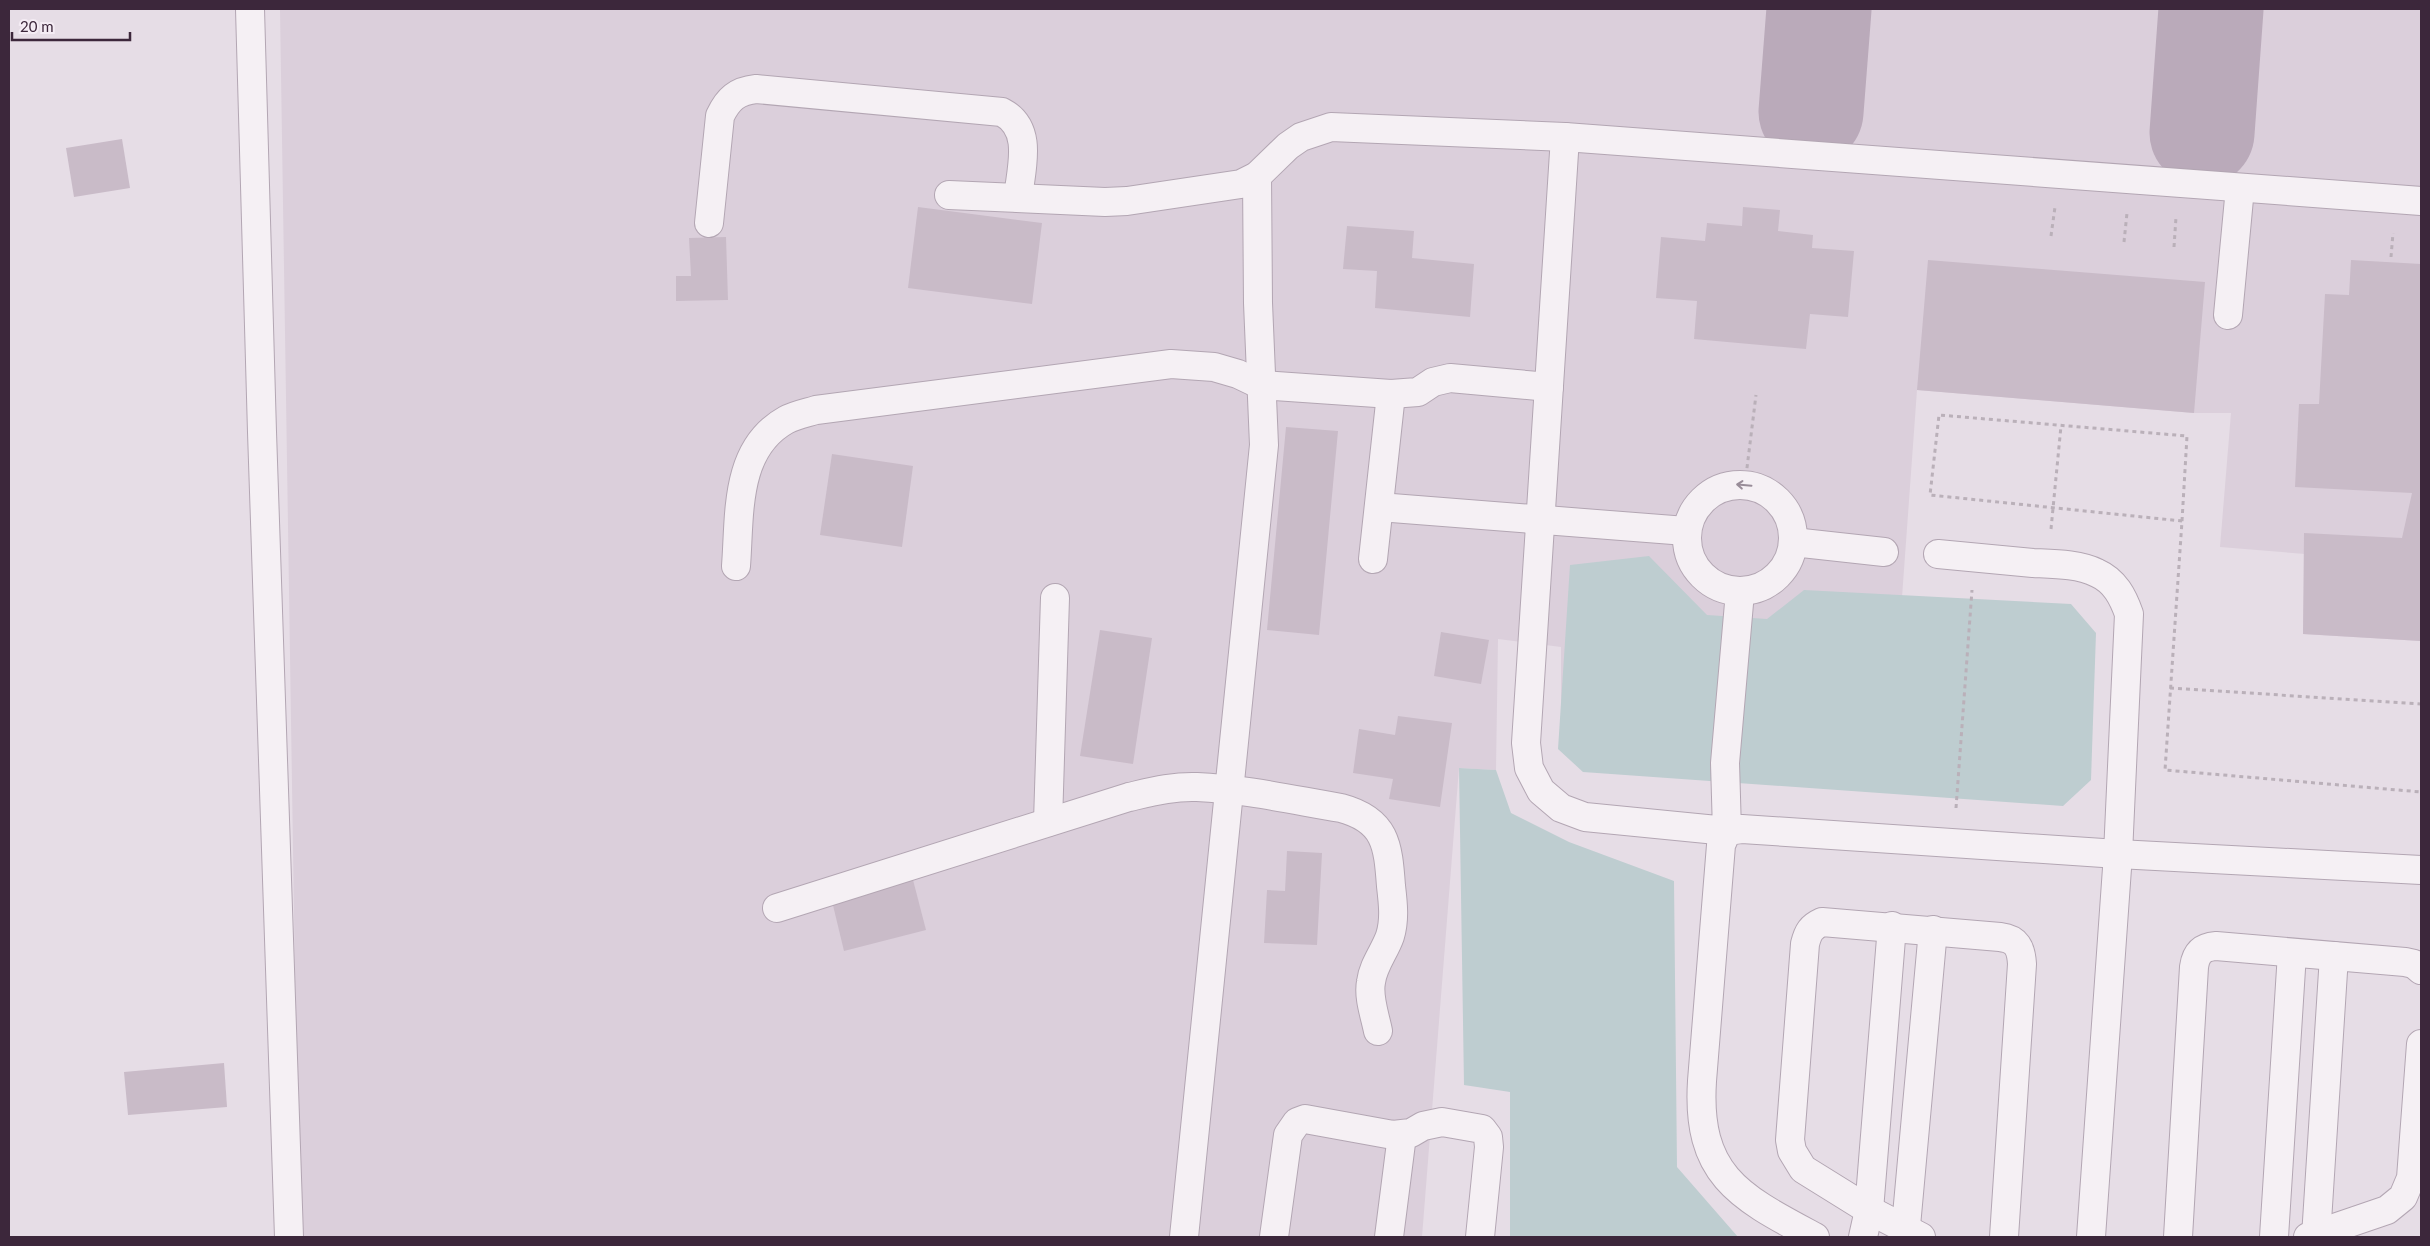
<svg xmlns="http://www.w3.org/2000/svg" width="2430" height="1246" viewBox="0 0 2430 1246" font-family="Lato,sans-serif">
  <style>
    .built { fill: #dbcfdb }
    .green { fill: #becdd0 }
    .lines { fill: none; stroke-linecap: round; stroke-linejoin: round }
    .taxiway { stroke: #baaaba; stroke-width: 105 }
    .building { fill: #c9bbc8 }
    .minor-casing { stroke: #b3a6b3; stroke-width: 30 }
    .path { stroke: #bab0b9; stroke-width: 3; stroke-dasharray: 4 4; stroke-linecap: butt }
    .minor { stroke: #f5f0f4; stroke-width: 28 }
    .oneway { stroke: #988c98 }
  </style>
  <rect width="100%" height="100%" fill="#e6dde6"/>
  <path class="built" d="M280,9H2421V641L2303,634L2305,554L2220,547L2231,413H2194L1917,390L1889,777L1561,719V647L1498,639L1496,770L1459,768L1422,1237H299Z"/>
  <g class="green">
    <path d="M1649,556L1707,615L1767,619L1804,590L2071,604L2096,633L2091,780L2063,806L1583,772L1558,749L1570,565Z"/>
    <path d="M1459,768L1496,770L1511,813L1569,842L1674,881L1677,1167L1738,1237H1510V1092L1464,1085Z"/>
  </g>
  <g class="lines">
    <g class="taxiway">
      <path d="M1811,112L1819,9"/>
      <path d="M2202,133L2211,9"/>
    </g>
  </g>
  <g class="building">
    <path d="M122,139L130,188L74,197L66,148Z"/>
    <path d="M918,207L1042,223L1032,304L908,288Z"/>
    <path d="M1743,207L1780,210L1778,231L1813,235L1812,248L1854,251L1848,317L1810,314L1806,349L1694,339L1697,301L1656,298L1661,237L1705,241L1707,223L1742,226Z"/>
    <path d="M1347,226L1414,231L1412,258L1474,264L1470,317L1375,308L1377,271L1343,269Z"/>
    <path d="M726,237L728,300L676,301V276H691L689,238Z"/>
    <path d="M1928,260L2205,282L2194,413L1917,390Z"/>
    <path d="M2351,260L2421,264V641L2303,634L2304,533L2402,538L2412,493L2295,487L2299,404H2319L2325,294L2349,295Z"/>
    <path d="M1286,427L1338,431L1319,635L1267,630Z"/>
    <path d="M832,454L913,466L902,547L820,535Z"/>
    <path d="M1100,630L1152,638L1133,764L1080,756Z"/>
    <path d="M1441,632L1489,640L1481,684L1434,676Z"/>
    <path d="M1398,716L1452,723L1440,807L1389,799L1393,779L1353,773L1359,729L1395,735Z"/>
    <path d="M1287,851L1322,853L1317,945L1264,943L1267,890L1285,891Z"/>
    <path d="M912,876L926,930L844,951L831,897Z"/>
    <path d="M224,1063L227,1107L128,1115L124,1072Z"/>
  </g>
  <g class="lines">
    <g class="minor-casing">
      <g id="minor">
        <path d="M250,9L262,432L289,1237"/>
        <path d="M1565,137L1526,743L1529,768L1541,791L1561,808L1585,817L1727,831L1725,763L1740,592"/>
        <path d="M949,195L1105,202L1127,201L1241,184L1257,176L1288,146L1301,137L1331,127L1565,137L2421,201"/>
        <path d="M709,223L720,116C728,99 737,91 756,89L1002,112C1034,129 1021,168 1018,198"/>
        <path d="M2228,315L2240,188"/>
        <circle cx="1740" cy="538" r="53"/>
        <path d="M1379,507L1686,531"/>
        <path d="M1793,542L1884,552"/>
        <path d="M1938,554C1969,557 2001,560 2033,563C2054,564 2079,564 2097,573C2115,581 2123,597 2129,614L2118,854L2091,1237"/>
        <path d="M1373,559L1391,394"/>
        <path d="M736,566C740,515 734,449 786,420C795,415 806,413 816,410L1171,364L1214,367L1238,374L1261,385L1391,394L1418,392L1433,382L1450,378L1549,387"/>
        <path d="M1048,822L1055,598"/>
        <path d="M777,908L1129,797C1151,792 1174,786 1197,787C1245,789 1293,800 1341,808C1386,820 1388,845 1391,886C1393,903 1395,920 1390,936C1385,951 1373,965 1371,982C1368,997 1375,1016 1378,1031"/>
        <path d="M1184,1237L1264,445L1258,303L1257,176"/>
        <path d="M1274,1237L1288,1135L1297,1122L1305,1119L1393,1135L1411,1133L1423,1126L1442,1122L1482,1129L1488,1137L1489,1147L1480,1237"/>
        <path d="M1389,1237L1402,1135"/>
        <path d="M1815,1237C1740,1197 1696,1176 1702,1081L1721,845L1727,831L1742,829L2118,854L2421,870"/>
        <path d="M1863,1237L1869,1210L1892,926"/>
        <path d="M1905,1237L1933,930"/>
        <path d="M1921,1237L1869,1210L1803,1169L1792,1151L1790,1140L1805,944C1808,932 1811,927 1822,922L2000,937C2017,939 2021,948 2022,964L2004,1237"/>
        <path d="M2178,1237L2194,967C2196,953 2202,947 2216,946L2405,962L2414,964L2421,970"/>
        <path d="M2274,1237L2292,953"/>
        <path d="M2308,1237L2387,1210L2403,1197L2411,1178L2421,1044"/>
        <path d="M2316,1237L2334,956"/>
      </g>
    </g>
    <g class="path">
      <path d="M2051,236L2055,207"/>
      <path d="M2124,242L2127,213"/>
      <path d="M2174,247L2176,217"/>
      <path d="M2391,257L2393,233"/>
      <path d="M1745,484L1756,395"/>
      <path d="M2182,521L2187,436L1939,415L1930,495L2182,521L2165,770L2421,792"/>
      <path d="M2051,529L2061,426"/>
      <path d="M2170,688L2421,704"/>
      <path d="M1956,808L1972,590"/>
    </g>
    <use href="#minor" class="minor"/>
  </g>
  <defs><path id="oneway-shaft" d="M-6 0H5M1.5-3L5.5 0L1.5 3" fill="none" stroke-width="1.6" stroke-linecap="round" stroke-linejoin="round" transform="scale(1.25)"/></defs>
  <use class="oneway" href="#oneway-shaft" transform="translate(1744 485) rotate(-175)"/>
  <rect width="2430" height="1246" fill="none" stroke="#3c273b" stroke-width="20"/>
  <path d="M12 32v8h118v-8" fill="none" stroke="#3c273b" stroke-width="2.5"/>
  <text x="20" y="32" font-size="15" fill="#3c273b" stroke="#f4ecf4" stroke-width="4" paint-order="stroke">20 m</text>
</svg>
